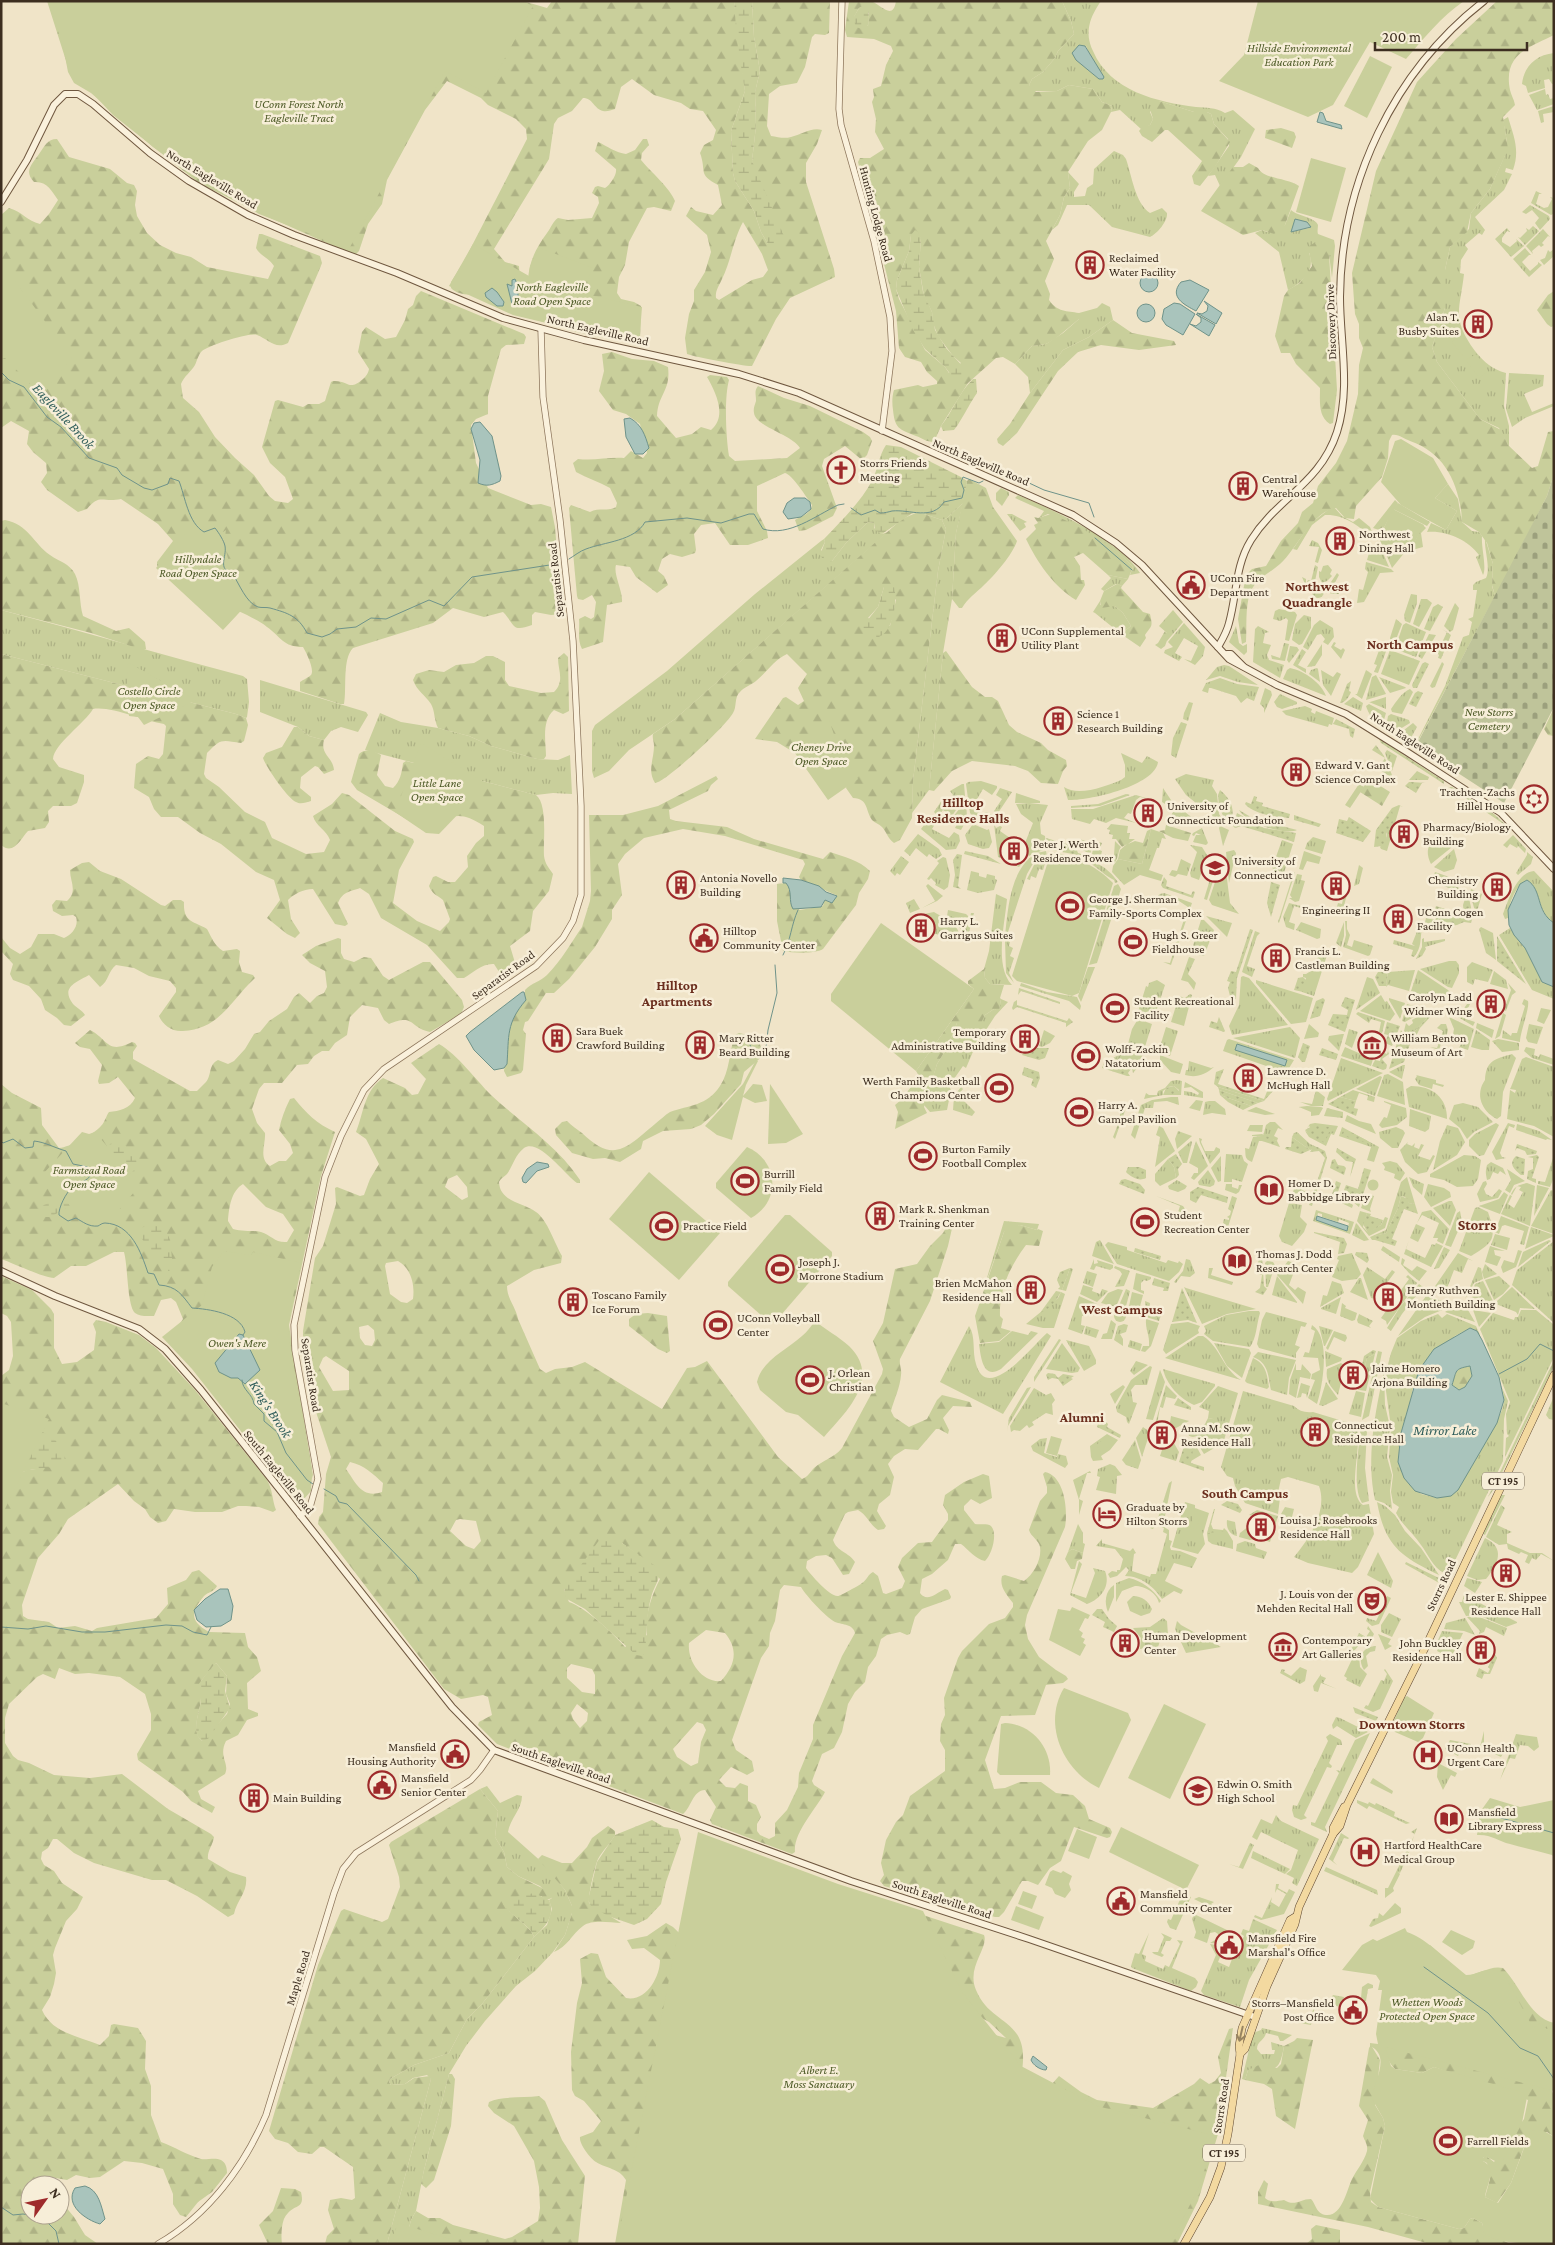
<svg xmlns="http://www.w3.org/2000/svg" width="1555" height="2245" viewBox="0 0 1555 2245" font-family="'Crimson Pro',serif">
  <style>
    .grass { fill: url(#grass-tufts); fill-rule: evenodd }
    .forest { fill: url(#forest-firs); fill-rule: evenodd }
    .wetland { fill: url(#wetland-marsh) }
    .cemetery { fill: url(#cemetery-stones) }
    .park { fill: #c9cf9b }
    .garden { fill: url(#garden-dots) }
    .water { fill: #a9c4bc; stroke: #6f938a; fill-rule: evenodd }
    .lines { fill: none; stroke-linecap: round; stroke-linejoin: round }
    .stream { stroke: #6f938a; stroke-width: 1 }
    .tertiary-casing { stroke: #8d765c; stroke-width: 7 }
    .secondary-casing { stroke: #6f573f; stroke-width: 8 }
    .primary-casing { stroke: #5b4430; stroke-width: 8 }
    .tertiary { stroke: #faf1dc; stroke-width: 5.5 }
    .secondary { stroke: #faf1dc; stroke-width: 6 }
    .primary { stroke: #f3d9a0; stroke-width: 7 }
    .oneway { stroke: #988460 }
    .labels { text-anchor: middle; dominant-baseline: central; stroke-width: 5; stroke-linejoin: round; paint-order: stroke }
    .shield { fill: #f7eed8; stroke: #756857; stroke-width: 1 }
    .shield-label { font-size: 11px; font-weight: bold; fill: #3d2e20 }
    .park-label { font-size: 12px; font-style: italic; fill: #4d5a26; stroke: #f7eed8 }
    .street-label { font-size: 12px; fill: #3d2e20; stroke: #f7eed8 }
    .poi-label { font-size: 12px; fill: #3d2e20; stroke: #f7eed8; text-anchor: start }
    .water-label { font-size: 14px; font-style: italic; fill: #2f5d5a; stroke: #f7eed8 }
    .neighbourhood-label { font-size: 14px; font-weight: bold; fill: #6b2e1e; stroke: #f7eed8 }
    .quarter-label { font-size: 15px; font-weight: bold; fill: #6b2e1e; stroke: #f7eed8 }
  </style>
  <defs>
    <pattern id="grass-tufts" width="24" height="20" patternUnits="userSpaceOnUse" patternTransform="scale(1.25)"><rect width="24" height="20" fill="#c9cf9b"/><path d="M3 7l-1-3M5 7V3M7 7l1-3M15 17l-1-3M17 17v-4M19 17l1-3" fill="none" stroke="#aeb285"/></pattern>
    <pattern id="forest-firs" width="22" height="20" patternUnits="userSpaceOnUse" patternTransform="scale(1.25)"><rect width="22" height="20" fill="#c9cf9b"/><path d="M5 1l3.5 6h-7zM16 11l3.5 6h-7z" fill="#aeb285"/></pattern>
    <pattern id="wetland-marsh" width="20" height="14" patternUnits="userSpaceOnUse" patternTransform="scale(1.25)"><rect width="20" height="14" fill="#c9cf9b"/><path d="M1 5h8M5 5V1M11 12h8M15 12V8" fill="none" stroke="#aeb285"/></pattern>
    <pattern id="cemetery-stones" width="16" height="16" patternUnits="userSpaceOnUse" patternTransform="scale(1.25)"><rect width="16" height="16" fill="#bfc49a"/><path d="M2 7V4a2 2 0 0 1 4 0v3zM10 15v-3a2 2 0 0 1 4 0v3z" fill="#9ca07d"/></pattern>
    <pattern id="garden-dots" width="8" height="8" patternUnits="userSpaceOnUse" patternTransform="scale(1.25)"><rect width="8" height="8" fill="#c9cf9b"/><path d="M2 2h.1M6 6h.1" fill="none" stroke="#aeb285" stroke-width="1.8" stroke-linecap="round"/></pattern>
  </defs>
  <rect width="100%" height="100%" fill="#f0e4c8"/>
  <g class="grass">
    <path d="M1062,1H1101C1090,17 1084,32 1093,51C1110,91 1157,102 1196,107C1207,108 1215,107 1225,113L1233,110L1255,129L1241,157L1220,186L1215,175L1208,176L1229,146L1228,139L1214,124L1211,114L1207,112H1194L1159,101L1150,112L1153,119L1150,125L1141,129L1120,110L1111,112L1112,106L1102,102L1093,89L1069,85L1057,91H1032L1029,85L1032,79L1043,72L1055,58L1058,51L1074,34L1071,21ZM1086,46L1099,79L1080,63Z"/>
    <path d="M1554,53V84H1552L1549,79L1544,80L1545,88L1528,93L1526,86L1522,84C1524,66 1536,55 1554,53Z"/>
    <path d="M1545,89L1546,95L1548,94L1550,99L1554,98V104L1537,110L1529,95Z"/>
    <path d="M1554,106V112L1543,114L1544,122L1541,123L1538,111Z"/>
    <path d="M1508,117C1514,137 1520,150 1513,170L1506,168L1505,172L1512,174L1504,190L1475,217L1485,230L1482,235L1479,233L1465,245L1468,249L1461,260L1460,273L1464,274C1460,310 1451,318 1475,351C1485,363 1492,369 1506,373L1504,406L1509,426V447L1499,428L1480,419L1437,362L1432,347L1445,308V270L1450,247L1469,229L1471,213L1490,189L1505,155L1507,142L1503,120Z"/>
    <path d="M1114,151L1123,155L1126,159C1132,176 1135,203 1150,213L1162,208L1167,213C1168,221 1157,234 1150,237L1112,227L1089,205H1067L1058,225L1052,230L1060,215L1064,197L1070,188L1068,172L1079,184L1074,192V197L1085,196L1087,188L1093,184L1094,169Z"/>
    <path d="M1536,191L1542,194H1539L1536,204L1544,208L1548,207L1552,199L1550,197L1554,198L1553,214L1551,215L1531,203Z"/>
    <path d="M1530,205L1549,216L1550,219L1540,230L1535,223L1539,218L1532,210L1526,214L1522,212Z"/>
    <path d="M1291,210C1297,216 1315,217 1318,225C1318,228 1317,231 1318,234L1334,240L1335,246L1332,278L1329,254L1309,253C1316,270 1302,283 1288,290L1279,252L1255,233L1262,230L1267,232L1285,225ZM1295,219L1307,222L1309,228L1291,232Z"/>
    <path d="M1533,226L1539,231L1525,245L1518,237L1520,238L1527,231L1526,228L1529,230Z"/>
    <path d="M1507,228L1510,232L1507,231L1502,238V242L1510,247L1517,241L1516,239L1524,246L1511,257L1495,239Z"/>
    <path d="M1543,229L1550,237L1548,236L1542,243L1544,245L1541,247L1539,245L1532,251L1533,254L1526,246Z"/>
    <path d="M1525,248L1531,255H1529L1522,262L1530,271L1538,264V262L1542,265L1529,277L1513,259Z"/>
    <path d="M1554,249V256L1544,265L1540,260L1545,258L1548,250L1550,252Z"/>
    <path d="M1102,303L1110,307L1113,320L1089,337L1063,350L1030,393L1028,377L1015,364L1032,346L1046,344L1063,333L1079,319V313L1097,308Z"/>
    <path d="M1509,373L1544,375L1543,386L1524,394L1532,412L1554,403V406L1525,418L1512,427L1506,409Z"/>
    <path d="M1448,484L1458,499L1462,522L1472,531L1479,532L1482,536C1481,547 1487,568 1483,575L1476,557L1479,555C1468,540 1446,530 1427,532L1431,523L1446,530L1457,511L1435,498Z"/>
    <path d="M1001,488L1009,492V495L1002,506L996,500V493Z"/>
    <path d="M1018,495C1054,510 1119,540 1140,573L1130,575L1133,567C1109,542 1079,527 1048,514L1039,518L1044,511L1015,498Z"/>
    <path d="M963,503L956,533L952,599L943,653L929,790L912,813L913,781L938,571L946,529L942,520L947,518Z"/>
    <path d="M1398,503L1430,522L1427,526L1393,509Z"/>
    <path d="M1333,506L1342,516L1353,522L1359,518L1370,527L1372,532L1370,537C1359,525 1342,514 1325,515L1312,525L1297,550L1293,549L1310,524Z"/>
    <path d="M1007,514H1012L1027,522L1024,523L1026,527L1020,531Z"/>
    <path d="M868,522L874,523V528L882,534L888,532L675,719L629,750L609,771L594,778L592,771V731L595,725L667,671L755,594L821,541L824,539L825,542L821,550L832,561L846,543Z"/>
    <path d="M1423,525L1426,528L1421,533L1423,547L1405,552L1392,568L1376,531L1411,549Z"/>
    <path d="M1374,532L1389,567L1367,560L1371,546L1379,544Z"/>
    <path d="M1485,538L1493,564L1492,586L1495,596L1417,743L1419,749L1460,777L1414,747L1445,686L1463,637L1469,635L1472,622L1468,619L1473,617L1477,590H1473V585L1476,582L1486,578C1491,568 1484,550 1485,538Z"/>
    <path d="M1312,540L1318,543L1322,550L1318,563L1315,562L1319,547L1309,546Z"/>
    <path d="M1366,562L1391,569L1394,572L1380,573L1364,602L1357,603L1359,589L1363,590L1368,572L1365,569Z"/>
    <path d="M1315,565L1318,567L1315,581L1305,584L1302,577L1306,579V584L1308,580L1311,581Z"/>
    <path d="M1328,565L1332,570L1330,574L1332,576L1327,581L1322,583L1319,577V571L1321,572L1323,566Z"/>
    <path d="M1337,573L1339,575L1330,592L1332,594L1335,591L1339,592V594H1331L1327,588Z"/>
    <path d="M1108,575L1128,579L1122,586L1116,584L1104,591L1101,589L1111,578Z"/>
    <circle cx="1318" cy="592" r="6"/>
    <path d="M1411,594L1417,595V603L1410,623L1405,621L1404,615Z"/>
    <path d="M1421,599H1427L1432,603L1419,627L1413,624Z"/>
    <path d="M1100,601V605L1115,606L1123,613L1131,626L1121,634L1095,613L1093,612Z"/>
    <path d="M1455,603L1459,608L1453,630L1450,632L1444,626Z"/>
    <path d="M1438,604L1443,607L1430,631L1424,629L1433,607Z"/>
    <path d="M1279,609L1295,612L1297,615L1289,641L1285,640L1288,620L1286,618L1280,621L1273,619L1275,611Z"/>
    <path d="M1,610C82,631 162,655 243,676L247,679L249,702L247,717L246,718L236,714L1,654Z"/>
    <path d="M1173,610L1183,622L1167,641V633L1159,626Z"/>
    <path d="M1304,615L1311,617V628L1302,644L1299,645L1292,640L1295,624Z"/>
    <path d="M1396,619L1402,624L1393,647L1391,646L1390,638Z"/>
    <path d="M1320,620L1333,628L1334,637L1328,645L1323,642L1325,639L1321,634L1317,635L1308,650L1303,647L1314,625Z"/>
    <path d="M1184,623L1205,647L1203,656L1195,665L1184,659L1191,661L1198,646L1184,638L1175,653L1182,657L1179,661L1164,653L1165,650L1173,647L1168,642Z"/>
    <path d="M1406,623L1426,632L1416,657L1395,649L1403,625Z"/>
    <path d="M1236,626L1239,643L1243,646L1247,644V652L1244,655L1229,642Z"/>
    <path d="M1258,626L1269,632L1265,633L1263,643L1271,645L1267,655L1269,660L1284,665L1280,678L1253,662L1255,629Z"/>
    <path d="M1442,629L1451,635L1441,659L1438,658L1439,655L1437,653L1447,632Z"/>
    <path d="M1429,634L1436,635L1422,659L1418,656Z"/>
    <path d="M1334,642L1336,643L1334,646L1341,650L1343,648L1345,650L1341,659L1331,647Z"/>
    <path d="M1284,643L1289,644L1285,661L1272,659L1271,655L1280,658Z"/>
    <path d="M1322,644V655L1315,666L1307,667Z"/>
    <path d="M1381,645L1388,646L1378,673L1374,672L1377,665L1374,664Z"/>
    <path d="M1290,646L1297,647L1299,650L1289,663L1287,660Z"/>
    <path d="M1302,649L1306,652L1298,665L1306,669V673L1293,665Z"/>
    <path d="M1390,650L1420,661L1409,685L1381,674Z"/>
    <path d="M1442,662L1444,664L1435,687L1432,688L1430,686Z"/>
    <path d="M1224,665L1229,666L1258,685L1238,682L1220,676L1206,680L1217,667Z"/>
    <path d="M1290,668C1305,671 1321,683 1326,696L1283,679L1287,670Z"/>
    <path d="M1317,668L1318,669L1320,682L1309,674L1311,670Z"/>
    <path d="M1321,670L1333,677L1337,672L1341,674L1331,696L1323,685Z"/>
    <path d="M1366,670L1372,674L1362,699L1355,694H1357Z"/>
    <path d="M1376,675L1386,694L1366,700L1372,677Z"/>
    <path d="M1379,677L1405,687L1406,688L1390,693Z"/>
    <path d="M1220,678L1237,684L1259,687L1254,701L1247,698L1241,703L1236,696L1211,688H1209L1208,693L1202,691L1206,683Z"/>
    <path d="M260,680L366,712L368,715L358,732L341,727L331,731L324,740L309,736L298,727L260,712Z"/>
    <path d="M1265,688L1271,691L1272,695L1264,713V708L1260,704Z"/>
    <path d="M1410,689L1413,692L1402,714L1392,712L1391,709C1396,702 1402,692 1410,689Z"/>
    <path d="M1280,694L1297,702V704L1282,709L1277,707L1274,702Z"/>
    <path d="M1353,697L1363,703L1361,711L1344,704Z"/>
    <path d="M1386,697V709L1369,702H1370Z"/>
    <path d="M1189,702L1193,703L1188,721L1183,719L1184,713Z"/>
    <path d="M1369,704L1386,713L1383,723L1379,724C1373,720 1368,713 1366,706Z"/>
    <path d="M1305,706L1312,709L1311,712L1315,714L1316,711L1334,718L1332,725L1329,724L1328,727L1286,715L1282,711Z"/>
    <path d="M380,713L401,722L438,728L469,736L491,746L537,759L558,760L570,755L572,794L553,793L536,795L365,750Z"/>
    <path d="M1391,714L1409,720L1410,723L1400,729H1391L1387,722L1388,716Z"/>
    <path d="M1181,722L1187,724L1176,758L1171,755L1173,738Z"/>
    <path d="M1413,723L1417,727L1408,743L1392,733L1404,730Z"/>
    <path d="M1387,750L1397,756L1392,771L1385,753Z"/>
    <path d="M1121,753L1142,763L1147,756L1158,762C1155,786 1088,801 1068,800L1064,787C1078,797 1107,786 1121,780L1125,777V765Z"/>
    <path d="M1417,771L1429,777L1428,780H1409Z"/>
    <path d="M1186,774L1214,780L1212,786L1217,794L1219,814L1227,826L1217,823L1207,807H1201L1186,795L1175,779Z"/>
    <path d="M981,781L997,786V788L992,795L983,789L973,806L979,810L980,814L974,817L970,813L966,784L968,782Z"/>
    <path d="M962,784H964L965,796L952,816L943,810L938,816L934,812L942,800L946,802L953,795L950,791Z"/>
    <path d="M1359,784L1364,787L1350,808L1345,805Z"/>
    <path d="M1000,788L1012,792L994,819L989,820L983,813L987,812L994,816L996,813L994,811L1002,799L996,795Z"/>
    <path d="M1163,788L1173,803L1170,807L1162,802Z"/>
    <path d="M1016,793L1040,801V803H1015Z"/>
    <path d="M1126,794L1130,795L1100,806L1071,808V806L1098,804Z"/>
    <path d="M1136,795L1149,799L1140,797L1136,800L1131,814L1128,813L1124,818L1136,823L1116,818L1106,823L1094,819L1090,824L1072,819L1071,809H1093Z"/>
    <path d="M1218,795C1227,802 1231,810 1225,820L1219,807Z"/>
    <path d="M966,800L967,819L961,830L955,828L960,818L956,815L953,817Z"/>
    <path d="M1029,803L1048,805L1040,823L1041,834L1045,836L1046,849L1028,856L1019,867L1014,865L1021,851L1023,852L1027,844L1025,843L1033,823L1021,814L1016,804Z"/>
    <path d="M1176,805L1199,823L1193,826V822L1177,817L1173,820L1171,816Z"/>
    <path d="M1399,805L1403,807L1400,806L1387,851L1381,849L1380,847L1387,838C1385,829 1393,821 1392,808Z"/>
    <path d="M934,816L938,819L932,829L949,838L954,832L959,835L960,841L956,849L946,850L921,829L930,817Z"/>
    <path d="M973,824L987,830L989,829L992,842L989,848L983,849L968,844L965,835Z"/>
    <path d="M994,824L996,828L1000,826L1002,827L1000,831L1013,840L1004,859L998,857Z"/>
    <path d="M1220,826L1229,830L1223,846L1219,828Z"/>
    <path d="M1202,828L1208,843L1206,845L1193,842L1196,835H1201L1196,833L1194,836L1192,835L1193,833Z"/>
    <path d="M1151,829L1163,833L1166,839L1162,838L1159,848H1157L1149,870L1163,875L1161,881L1140,875L1124,885L1112,872L1113,866L1118,859L1142,864Z"/>
    <path d="M918,834L939,849L942,855L936,859L929,854L927,857L916,848L910,856L904,851Z"/>
    <path d="M1513,835L1526,849L1525,853L1518,846L1517,848L1510,844L1507,848L1503,845Z"/>
    <path d="M1313,837L1326,841L1322,854L1305,849L1307,843Z"/>
    <path d="M1079,839L1090,842L1088,847L1092,848L1090,854L1079,848Z"/>
    <path d="M1437,839L1445,840L1452,847L1431,864C1426,854 1426,844 1437,839Z"/>
    <path d="M1282,840L1293,844L1292,847L1284,873L1278,871L1272,874L1274,869L1272,868Z"/>
    <path d="M1115,841L1121,847C1118,851 1119,854 1117,859C1111,872 1099,857 1092,854L1093,849H1096L1099,842L1102,843L1099,850L1102,851L1101,855L1103,857L1106,854V858L1110,860L1111,855H1114Z"/>
    <path d="M1190,845L1202,847L1207,855L1199,880L1191,877L1190,873L1197,852Z"/>
    <path d="M1454,849L1457,860L1454,869L1444,872L1434,867Z"/>
    <path d="M1234,850L1236,853L1229,883L1226,852Z"/>
    <path d="M1046,851L1047,857L1043,870L1039,869L1036,878L1031,876L1030,880L1027,879L1036,861L1037,853Z"/>
    <path d="M1304,851L1321,857L1319,864L1307,861L1303,870L1299,869Z"/>
    <path d="M1527,852L1533,857L1531,864L1518,875L1516,873L1527,855Z"/>
    <path d="M1035,854V860L1027,874L1007,935L1005,936C1008,909 1010,870 1035,854Z"/>
    <path d="M1224,855L1230,903L1239,914L1212,905L1209,900Z"/>
    <path d="M901,856L909,862L900,875L897,873L895,876L890,871Z"/>
    <path d="M943,857L946,858L950,875L948,887L944,890L935,885L936,883L931,878L929,880L927,879L939,863L937,861Z"/>
    <path d="M1076,857C1095,861 1107,866 1118,882L1115,883L1114,880C1099,872 1095,863 1076,857Z"/>
    <path d="M1181,859L1191,864L1187,876L1178,874L1175,877L1169,875L1172,870L1177,871Z"/>
    <path d="M1219,862L1207,900L1204,899L1215,863Z"/>
    <path d="M1359,865L1363,868L1359,884L1354,886Z"/>
    <path d="M971,871L979,873V876L986,878L987,874L995,876V879L997,880L994,890L978,893L967,890Z"/>
    <path d="M1534,871L1554,892V923C1535,911 1543,891 1527,880C1515,886 1508,905 1508,918L1505,919L1503,914C1508,901 1517,872 1534,871Z"/>
    <path d="M1294,872L1295,873L1279,923L1278,922Z"/>
    <path d="M1297,874L1302,875L1301,880L1305,881L1299,901L1295,902L1289,898H1292L1290,895Z"/>
    <path d="M928,884L943,896L937,901L922,908L935,901L926,886Z"/>
    <path d="M1118,884L1121,889L1097,963L1089,965L1114,886Z"/>
    <path d="M1348,890L1342,914L1325,907L1336,910L1338,903L1342,904L1343,899L1340,898L1341,892L1346,894Z"/>
    <path d="M1164,893L1192,903L1171,965L1163,962L1170,963L1188,907L1179,901L1166,899V901L1156,898L1160,894Z"/>
    <path d="M996,894L1007,899C1005,923 994,966 1012,985L990,984L985,978L984,969L989,951Z"/>
    <path d="M914,899L920,909L910,913L906,903Z"/>
    <path d="M1289,903L1301,906V908L1294,906L1289,922L1295,924L1294,930L1286,927L1283,917Z"/>
    <path d="M948,910L966,914L970,918L971,913H974L968,936L947,916Z"/>
    <path d="M934,912C942,917 958,923 960,936L958,940L932,933L924,914Z"/>
    <path d="M1206,916L1232,923L1227,937Z"/>
    <path d="M1201,920H1204L1214,930L1204,956L1199,955L1202,948L1199,947L1197,954L1191,952Z"/>
    <path d="M1345,921H1347V929L1350,935L1347,945L1352,947L1354,940L1373,946L1370,955L1368,956L1343,947L1346,935Z"/>
    <path d="M1301,922L1321,929L1320,938L1317,939L1296,930Z"/>
    <path d="M1344,922V936L1341,947L1336,943Z"/>
    <path d="M1481,927L1493,933L1496,960L1486,953L1479,929Z"/>
    <path d="M1422,928C1420,938 1422,948 1414,957L1411,956L1413,950L1393,944L1394,940L1415,946L1412,944L1418,929Z"/>
    <path d="M1510,928L1525,948L1542,982L1554,987V999L1532,990L1499,935Z"/>
    <path d="M1255,931L1260,933L1257,936L1247,966L1255,969L1252,977L1242,972Z"/>
    <path d="M1424,938V942L1445,939V941L1425,947L1426,949L1422,956L1416,959L1422,947V939Z"/>
    <path d="M1005,940L1010,942L1009,946L1013,948L1010,956L1014,958L1009,973L1014,983L1006,973Z"/>
    <path d="M1309,948L1325,953L1327,955L1314,996L1302,992L1306,978L1303,977V974H1306L1314,969L1319,954L1309,950L1307,956Z"/>
    <path d="M1189,957L1195,959L1188,974L1196,983L1194,990L1188,982L1181,980Z"/>
    <path d="M1449,961H1456L1459,965V973L1452,988L1448,987L1420,969Z"/>
    <path d="M1472,962L1493,970L1488,982L1475,979L1473,985L1467,982V967Z"/>
    <path d="M1088,967H1095L1081,1002L1078,996Z"/>
    <path d="M1415,970L1409,991L1388,985L1386,987L1388,972Z"/>
    <path d="M1418,970L1448,990L1451,993L1447,1000L1445,1001L1440,995L1434,1000L1436,1002H1430L1431,998L1411,991Z"/>
    <path d="M1494,971L1506,980L1508,989L1490,984Z"/>
    <path d="M1243,976L1249,978L1288,1025L1232,1035L1229,1026L1239,1005L1241,977Z"/>
    <path d="M1367,977L1373,979L1380,993L1356,1010Z"/>
    <path d="M1157,980L1165,985L1153,1021L1139,1016L1140,1013L1138,1012L1146,986L1148,987L1149,983Z"/>
    <path d="M1256,980L1313,998L1306,1022L1291,1024L1256,983Z"/>
    <path d="M1021,983L1047,992L1077,997L1081,1006L1080,1010L1069,1001L1020,986Z"/>
    <path d="M1508,983L1516,992L1512,995L1506,1011L1504,1010L1511,990Z"/>
    <path d="M1190,994L1192,995L1184,1026L1171,1022L1179,996L1185,998Z"/>
    <path d="M1381,995L1385,1002L1387,1001L1395,1014L1390,1021L1360,1011Z"/>
    <path d="M1389,998L1405,1003L1400,1019L1389,1000Z"/>
    <path d="M1001,999L1008,1002L995,1016L975,1047L966,1068L963,1066L949,1086L951,1090L947,1110L930,1112L924,1105L937,1064L947,1048L957,1023H980L985,1015L994,1009L999,1010Z"/>
    <path d="M1524,999L1528,1001C1530,1008 1520,1032 1520,1042L1502,1038L1503,1030L1511,1036L1512,1033H1517L1525,1006L1522,1004Z"/>
    <path d="M1407,1004L1426,1010L1405,1022L1402,1021Z"/>
    <path d="M1467,1004H1470L1463,1018L1475,1022L1473,1026L1458,1017Z"/>
    <path d="M1541,1008L1551,1010L1544,1024L1537,1021Z"/>
    <path d="M1358,1012L1385,1021L1382,1033L1379,1032L1381,1022L1371,1019L1369,1023L1356,1014Z"/>
    <path d="M1424,1013L1427,1018L1414,1032L1410,1040L1404,1031L1406,1023L1409,1026L1413,1023L1412,1020Z"/>
    <path d="M1503,1013L1506,1015L1500,1036L1495,1039Z"/>
    <path d="M1449,1017L1474,1029L1468,1050L1462,1048L1460,1055L1457,1054L1461,1043L1452,1040L1454,1029Z"/>
    <path d="M1138,1019L1152,1024L1144,1050L1128,1044L1132,1029Z"/>
    <path d="M1477,1023L1494,1030L1492,1038L1476,1028Z"/>
    <path d="M1309,1024L1319,1033L1318,1037L1304,1039Z"/>
    <path d="M1441,1024H1446L1448,1030L1446,1038L1443,1037L1439,1050L1430,1047L1437,1048L1443,1031L1437,1028Z"/>
    <path d="M1529,1024L1543,1027L1537,1044L1528,1042L1526,1038Z"/>
    <path d="M1166,1027L1178,1031L1170,1056L1161,1053L1159,1050Z"/>
    <path d="M1290,1027L1300,1038L1295,1058L1233,1038Z"/>
    <path d="M1349,1029L1358,1032L1352,1048L1345,1044Z"/>
    <path d="M1044,1030L1055,1036L1050,1043L1042,1047L1039,1046Z"/>
    <path d="M1476,1030L1490,1040L1489,1050H1482L1471,1047Z"/>
    <path d="M1342,1034H1344L1339,1051L1328,1040L1329,1036Z"/>
    <path d="M1229,1039L1294,1060L1286,1073L1223,1051L1227,1040Z"/>
    <path d="M1498,1039L1519,1043V1050L1502,1052L1492,1041Z"/>
    <path d="M1345,1047L1361,1054H1371L1370,1058L1373,1059L1371,1066L1341,1056Z"/>
    <path d="M1526,1047L1535,1049L1534,1055L1539,1057L1540,1054L1554,1059V1065L1532,1058L1524,1051Z"/>
    <path d="M1130,1049L1143,1053L1138,1067L1125,1063L1120,1068L1111,1066L1110,1061Z"/>
    <path d="M1512,1054L1516,1058L1503,1092L1501,1116L1497,1119C1481,1111 1475,1094 1485,1080C1486,1061 1494,1059 1512,1054Z"/>
    <path d="M1160,1055L1183,1064L1180,1074L1171,1072L1160,1060Z"/>
    <path d="M1526,1057L1554,1067V1137L1534,1126L1507,1119L1510,1090L1515,1093L1516,1090L1510,1089L1511,1087L1522,1059Z"/>
    <path d="M1341,1058L1383,1073L1328,1101L1327,1099Z"/>
    <path d="M1189,1061L1211,1068L1214,1067C1205,1075 1196,1078 1185,1075L1186,1070H1188Z"/>
    <path d="M1403,1065H1405L1402,1079L1389,1072Z"/>
    <path d="M1388,1074L1403,1082L1405,1105L1377,1096L1384,1075Z"/>
    <path d="M1416,1075L1436,1080V1083L1444,1085L1443,1087L1433,1084L1432,1089L1419,1085L1415,1079L1417,1076Z"/>
    <path d="M1380,1076L1382,1077L1375,1096L1356,1089Z"/>
    <path d="M1177,1080L1182,1081L1181,1095H1179V1090L1174,1086L1168,1087L1163,1091V1095L1144,1099L1146,1093L1149,1095H1157L1158,1091L1165,1088L1171,1081Z"/>
    <path d="M1185,1082L1203,1092V1098L1184,1095V1091L1191,1092L1198,1095L1199,1093L1191,1087L1184,1088Z"/>
    <path d="M1411,1086C1432,1086 1447,1097 1447,1119L1409,1107L1406,1089Z"/>
    <path d="M961,1087L963,1089L958,1095L975,1112L972,1116L953,1110L954,1096Z"/>
    <path d="M1218,1087L1264,1101L1258,1103L1219,1090Z"/>
    <path d="M1316,1090L1325,1097L1323,1106H1311L1300,1102L1312,1104Z"/>
    <path d="M1353,1090L1375,1097L1374,1102L1367,1100L1368,1096L1359,1093L1356,1101L1340,1097Z"/>
    <path d="M1220,1095L1251,1106L1243,1110L1228,1102Z"/>
    <path d="M1171,1097H1178L1179,1105L1167,1101L1154,1102L1153,1108H1145L1135,1139L1131,1135L1141,1105L1152,1100Z"/>
    <path d="M1196,1100L1203,1101L1200,1111L1189,1108Z"/>
    <path d="M1209,1101H1215L1225,1109L1226,1115L1212,1113L1203,1115L1205,1102Z"/>
    <path d="M1384,1101L1406,1108L1407,1117L1397,1125L1382,1128L1379,1125L1384,1117L1387,1118L1391,1105L1384,1102Z"/>
    <path d="M1463,1103L1478,1107L1493,1122L1474,1132L1467,1139L1460,1128L1449,1119L1454,1105Z"/>
    <path d="M1307,1106L1321,1107L1323,1108L1319,1115L1311,1116V1112L1299,1107Z"/>
    <path d="M1256,1107L1275,1114L1265,1115L1247,1111Z"/>
    <path d="M1327,1108L1343,1112V1118L1324,1116Z"/>
    <path d="M1410,1109L1431,1116L1429,1129L1425,1132L1409,1126Z"/>
    <path d="M1347,1115L1359,1121L1371,1124L1376,1134L1345,1121Z"/>
    <path d="M1270,1122H1275L1283,1130L1278,1128L1274,1136L1278,1138L1277,1141L1263,1136L1266,1125Z"/>
    <path d="M1315,1123L1338,1126L1334,1135L1331,1134L1326,1146L1309,1137L1305,1131L1325,1143L1309,1126L1307,1128L1310,1124Z"/>
    <path d="M1496,1123L1499,1125L1484,1155L1479,1156L1469,1146V1140L1475,1134Z"/>
    <path d="M1508,1123L1515,1125L1514,1128L1509,1126L1500,1153L1502,1157L1506,1158L1496,1160L1492,1152Z"/>
    <path d="M1517,1124L1539,1131L1552,1140L1547,1139L1546,1140L1516,1130Z"/>
    <path d="M1250,1125H1263L1262,1132L1247,1131Z"/>
    <path d="M1447,1125L1458,1128L1465,1142L1457,1155L1433,1170L1440,1141Z"/>
    <path d="M1159,1126L1163,1128L1175,1151L1155,1167L1160,1137L1156,1135Z"/>
    <path d="M1342,1127L1379,1147L1374,1162L1367,1160L1371,1147L1339,1136Z"/>
    <path d="M1396,1127L1403,1130L1405,1133L1398,1148H1392L1380,1138L1379,1132Z"/>
    <path d="M1178,1131L1192,1136L1177,1149L1175,1139Z"/>
    <path d="M1297,1132L1310,1144L1319,1148L1310,1150L1292,1137L1294,1133Z"/>
    <path d="M1253,1137H1262V1141H1259L1252,1162C1244,1159 1246,1156 1245,1148L1249,1149Z"/>
    <path d="M1199,1138L1202,1139L1201,1142L1205,1151H1214L1216,1147L1220,1149V1152L1210,1164L1200,1143Z"/>
    <path d="M1191,1141L1192,1142L1187,1163H1183L1178,1152Z"/>
    <path d="M1196,1141L1208,1166L1194,1180L1191,1178L1194,1173H1198V1168L1189,1163Z"/>
    <path d="M1408,1142L1407,1144L1412,1146L1415,1143L1414,1147L1419,1149L1421,1144L1424,1145L1418,1156L1430,1160L1433,1155L1435,1156L1427,1172L1418,1174L1405,1162L1400,1150Z"/>
    <path d="M1226,1154L1242,1155L1244,1161L1248,1164L1242,1182L1232,1179V1182H1224Z"/>
    <path d="M1464,1155L1475,1156L1481,1160L1478,1179L1473,1186L1457,1187L1444,1180L1430,1177V1174Z"/>
    <path d="M1554,1155V1177L1550,1187L1538,1184V1181L1545,1182Z"/>
    <path d="M1221,1156V1181L1218,1182L1211,1168Z"/>
    <path d="M1168,1159L1174,1167L1176,1178L1160,1186L1155,1181V1174Z"/>
    <path d="M1390,1161L1397,1163L1405,1173L1400,1181L1394,1178L1395,1174L1384,1170L1385,1167L1382,1163Z"/>
    <path d="M1491,1162L1503,1168L1506,1175L1500,1171L1498,1174L1493,1172L1490,1179L1487,1180C1486,1174 1485,1172 1487,1165Z"/>
    <path d="M1507,1169L1525,1181L1514,1185L1510,1193L1505,1190L1511,1180Z"/>
    <path d="M1208,1170L1215,1181L1214,1185L1210,1187L1199,1185L1198,1182Z"/>
    <path d="M1407,1177L1415,1204L1409,1203L1405,1197L1401,1196L1398,1208L1386,1233L1375,1236V1240H1372L1370,1237L1386,1230L1401,1182Z"/>
    <path d="M1409,1177L1424,1184L1422,1195L1413,1187Z"/>
    <circle cx="1373" cy="1185" r="5.5"/>
    <path d="M1177,1180L1187,1186L1185,1189L1178,1192L1169,1189L1168,1186Z"/>
    <path d="M1486,1181L1487,1184L1484,1189L1486,1194L1492,1197L1499,1189L1502,1191L1498,1198L1480,1202L1477,1194L1483,1182Z"/>
    <path d="M1527,1183L1535,1186L1530,1226L1501,1214L1510,1195L1512,1196L1508,1204L1514,1208L1523,1192L1519,1190L1521,1187L1517,1186L1512,1195L1511,1194C1515,1186 1518,1185 1527,1183Z"/>
    <path d="M1226,1184H1232V1187L1238,1189L1239,1185H1242L1239,1192L1236,1194L1225,1190Z"/>
    <path d="M1428,1184L1444,1188L1450,1192L1451,1197L1431,1207L1424,1197Z"/>
    <path d="M1537,1185L1549,1188L1534,1216Z"/>
    <path d="M1295,1186L1306,1192L1303,1203L1291,1198Z"/>
    <path d="M1551,1190L1554,1191V1234L1531,1226Z"/>
    <path d="M1504,1192L1508,1195L1500,1214L1479,1206L1499,1199Z"/>
    <path d="M1366,1194L1374,1196L1370,1209L1371,1212L1361,1208Z"/>
    <path d="M1232,1196L1237,1198L1228,1227L1223,1223L1224,1219L1229,1220V1218L1227,1217L1230,1215L1231,1211L1228,1209Z"/>
    <path d="M1449,1201H1452L1456,1210L1450,1226L1433,1208Z"/>
    <path d="M1289,1203L1302,1205L1300,1217L1307,1224L1304,1232L1292,1246L1282,1242L1279,1236Z"/>
    <path d="M1478,1207L1488,1212C1497,1239 1494,1242 1471,1256L1459,1251L1475,1208Z"/>
    <path d="M1316,1210L1354,1222L1350,1234L1313,1221ZM1318,1213L1322,1214V1217L1338,1222L1339,1219L1349,1223L1347,1230L1316,1220Z"/>
    <path d="M1431,1210L1449,1229L1443,1244L1437,1241L1438,1238H1433L1439,1223L1422,1215L1417,1223L1422,1212Z"/>
    <path d="M1360,1211L1367,1213L1363,1227L1368,1232L1381,1225L1385,1217L1388,1218L1385,1228L1369,1236L1357,1221Z"/>
    <path d="M1460,1211L1462,1222L1451,1247L1445,1245L1457,1213Z"/>
    <path d="M1501,1216L1529,1227L1524,1245L1520,1244L1524,1231L1505,1225L1502,1226L1499,1234L1495,1232Z"/>
    <path d="M1004,1221L1039,1224L1037,1230L1020,1225L1004,1232L983,1291Z"/>
    <path d="M1356,1223L1358,1225L1369,1240L1364,1241L1352,1235Z"/>
    <path d="M1416,1224L1425,1228L1418,1242L1410,1238Z"/>
    <path d="M1531,1227L1554,1235V1236L1525,1249Z"/>
    <path d="M1495,1234L1510,1238L1507,1250L1491,1245Z"/>
    <path d="M1100,1240L1114,1264L1092,1256L1096,1242Z"/>
    <path d="M1409,1240L1406,1249L1425,1258L1432,1244L1435,1245L1436,1243L1443,1246L1431,1267L1404,1254Z"/>
    <path d="M1549,1240L1551,1241L1518,1267L1523,1252Z"/>
    <path d="M1554,1241V1323L1512,1285L1517,1270Z"/>
    <path d="M1108,1242L1127,1247V1250L1166,1263L1168,1260L1178,1263L1179,1261L1183,1264L1179,1272L1169,1281L1117,1264L1105,1245Z"/>
    <path d="M1383,1246L1400,1257L1399,1262L1381,1250Z"/>
    <path d="M1490,1246L1505,1251L1494,1250L1495,1255L1501,1257L1497,1266L1485,1262Z"/>
    <path d="M1444,1247L1450,1250L1439,1268L1434,1269Z"/>
    <path d="M1518,1250L1522,1251L1516,1267L1503,1273L1501,1267L1504,1260L1514,1263Z"/>
    <path d="M1352,1253L1361,1274L1357,1279L1342,1281L1332,1277L1339,1260L1337,1259L1338,1256Z"/>
    <path d="M1458,1253L1473,1261L1468,1259L1462,1273L1454,1270L1444,1296L1431,1292Z"/>
    <path d="M1402,1258L1405,1260L1403,1265L1412,1271L1417,1266L1427,1271L1419,1281L1409,1273L1401,1264Z"/>
    <path d="M1094,1259V1264L1098,1263L1097,1260L1113,1265V1268L1110,1270L1096,1266L1094,1270L1090,1269Z"/>
    <path d="M1186,1259L1190,1260L1195,1273L1190,1277L1181,1276L1176,1283L1174,1282L1183,1271Z"/>
    <path d="M1267,1261L1273,1262L1275,1265L1268,1287H1266L1265,1263Z"/>
    <path d="M1288,1261L1297,1264L1289,1285L1295,1290L1298,1287L1306,1292L1303,1304L1277,1275Z"/>
    <path d="M1485,1264L1497,1274L1484,1279L1482,1272Z"/>
    <path d="M1115,1266L1130,1271L1124,1286L1115,1287L1122,1274L1120,1271L1114,1268Z"/>
    <path d="M1367,1267L1385,1279L1392,1270L1395,1272L1375,1299L1371,1298L1363,1275Z"/>
    <path d="M1478,1267L1481,1268L1483,1279L1474,1283L1465,1299Z"/>
    <path d="M1070,1268L1073,1269L1066,1291L1062,1290Z"/>
    <path d="M1209,1268H1213L1211,1275L1233,1282L1232,1285L1208,1278Z"/>
    <path d="M1087,1271L1097,1274L1093,1287L1083,1283Z"/>
    <path d="M1136,1273L1151,1277V1279L1147,1281L1144,1280L1141,1283V1290L1144,1291V1294L1133,1289Z"/>
    <path d="M1408,1275L1417,1283L1387,1325L1386,1321L1381,1318L1409,1279L1406,1277Z"/>
    <path d="M1277,1276L1297,1302V1303L1272,1295Z"/>
    <path d="M1499,1276L1510,1286L1503,1294L1494,1300L1485,1280Z"/>
    <path d="M1359,1278H1361L1368,1300L1350,1292Z"/>
    <path d="M1332,1281L1341,1284L1344,1293L1320,1307L1323,1295L1327,1296Z"/>
    <path d="M1483,1281L1494,1303L1475,1298L1470,1300L1473,1296L1471,1293L1475,1284Z"/>
    <path d="M1419,1284L1423,1287L1402,1314L1391,1331L1387,1328L1400,1307Z"/>
    <path d="M1083,1285L1093,1288L1092,1291L1100,1294L1102,1289L1108,1291L1097,1302L1080,1294Z"/>
    <path d="M1184,1287L1186,1288L1256,1309L1227,1314L1202,1324Z"/>
    <path d="M1512,1287L1535,1309L1520,1308L1518,1315L1516,1312L1496,1304L1497,1301Z"/>
    <path d="M1118,1289L1123,1290L1116,1307L1101,1303L1108,1293Z"/>
    <path d="M1126,1289L1130,1291L1125,1310L1118,1308Z"/>
    <path d="M1061,1292L1065,1294L1054,1328H1043L1026,1324L1058,1298Z"/>
    <path d="M1079,1296L1097,1304L1091,1315L1082,1316L1081,1325L1085,1326L1082,1334L1068,1329Z"/>
    <path d="M1426,1296L1452,1304V1306L1425,1317L1398,1336Z"/>
    <path d="M1341,1297L1336,1314L1321,1309V1308Z"/>
    <path d="M1145,1301L1150,1303L1149,1309L1156,1313L1160,1308L1163,1309L1159,1321L1146,1317Z"/>
    <path d="M1342,1303L1346,1306L1345,1308L1357,1313L1355,1320L1352,1321L1340,1316Z"/>
    <path d="M1455,1305L1468,1310L1475,1322L1445,1312Z"/>
    <path d="M1473,1310L1491,1313L1479,1327Z"/>
    <path d="M1521,1310H1536L1554,1325V1357L1505,1457L1506,1438L1509,1436L1507,1434L1506,1414L1510,1402L1480,1329L1493,1313L1514,1320L1515,1317H1518Z"/>
    <circle cx="1120" cy="1316" r="6"/>
    <path d="M1249,1311H1259L1260,1313C1256,1326 1257,1337 1250,1347L1213,1341L1204,1334L1206,1331L1204,1326L1226,1315Z"/>
    <path d="M1266,1312L1307,1323L1305,1327L1301,1326L1295,1345L1300,1347L1296,1353V1358L1259,1348L1257,1344L1262,1320Z"/>
    <path d="M1359,1314L1373,1321L1369,1326L1371,1328L1358,1323L1357,1320Z"/>
    <path d="M1438,1314L1442,1318L1447,1314L1476,1326L1497,1373L1480,1335L1470,1328L1455,1336L1414,1382L1409,1410L1401,1433L1398,1462L1421,1494L1437,1498C1454,1477 1504,1426 1504,1399C1504,1392 1500,1384 1497,1377L1508,1401L1504,1419L1503,1461L1450,1571L1444,1573C1433,1568 1428,1554 1421,1545C1413,1533 1403,1526 1396,1513L1399,1507L1393,1503L1391,1492L1393,1475L1389,1457L1391,1427L1386,1391L1387,1368L1391,1353L1397,1338L1421,1321Z"/>
    <path d="M1146,1319L1159,1323L1151,1346L1145,1352L1141,1351L1143,1346H1149C1150,1335 1145,1329 1146,1319Z"/>
    <path d="M1111,1320L1116,1324L1112,1339H1101L1103,1334L1107,1333Z"/>
    <path d="M1188,1322L1200,1326L1198,1330L1199,1333L1166,1354L1163,1350L1171,1324Z"/>
    <path d="M1124,1324L1128,1325L1126,1332L1120,1334L1123,1339V1346L1114,1340L1118,1326Z"/>
    <path d="M1312,1325C1331,1337 1323,1385 1317,1404L1308,1398L1315,1380L1311,1379L1312,1374L1320,1370L1318,1358L1303,1357L1305,1352L1309,1353L1315,1331L1311,1329Z"/>
    <path d="M969,1326C976,1336 972,1352 976,1364C987,1405 1034,1344 1047,1333L1051,1336L1003,1414L940,1382Z"/>
    <path d="M1086,1326L1099,1330L1096,1338L1084,1334Z"/>
    <path d="M1319,1326L1333,1330L1325,1346H1324Z"/>
    <path d="M1012,1331L1028,1335L1031,1331L1038,1333L1001,1369C983,1380 981,1358 979,1344L999,1342Z"/>
    <path d="M1334,1331L1346,1335L1347,1338L1345,1342L1334,1337L1328,1350L1326,1348Z"/>
    <path d="M1198,1336H1203C1221,1348 1222,1368 1241,1380L1165,1358Z"/>
    <path d="M1059,1339L1061,1340L1034,1382V1377Z"/>
    <path d="M1066,1340L1089,1346L1096,1360V1364L1084,1371Z"/>
    <path d="M1130,1340L1142,1344L1140,1351L1128,1347Z"/>
    <path d="M1062,1343L1080,1368L1078,1372L1072,1373L1046,1369Z"/>
    <path d="M1214,1343L1249,1349L1251,1353L1242,1378L1227,1366Z"/>
    <path d="M1325,1351L1342,1358L1341,1361L1326,1367Z"/>
    <path d="M1378,1351L1382,1352L1369,1416L1362,1420Z"/>
    <path d="M1258,1352L1296,1360L1289,1378L1287,1395L1271,1390C1268,1376 1269,1363 1253,1357Z"/>
    <path d="M1375,1354L1366,1391L1359,1390L1367,1358Z"/>
    <path d="M1253,1358C1266,1364 1267,1374 1269,1387L1267,1389L1247,1383L1245,1381Z"/>
    <path d="M1554,1360V1366L1494,1489L1488,1497Z"/>
    <path d="M1136,1361L1148,1365L1134,1375L1130,1371Z"/>
    <path d="M1296,1363V1370H1301L1302,1364L1311,1374L1310,1379L1300,1377L1296,1398L1289,1394L1290,1380Z"/>
    <path d="M1341,1363L1345,1366L1338,1395C1331,1387 1325,1381 1327,1369Z"/>
    <path d="M1150,1366L1152,1367L1147,1385H1135L1131,1390L1133,1402L1137,1403L1129,1424L1127,1422L1126,1417L1117,1412L1116,1407L1131,1380Z"/>
    <path d="M1163,1369L1215,1384V1386L1202,1402L1194,1405C1180,1399 1166,1384 1163,1369Z"/>
    <path d="M1160,1370L1165,1382L1153,1420L1146,1419Z"/>
    <path d="M1384,1371L1385,1405L1390,1427L1387,1457L1392,1475L1390,1491L1392,1509L1384,1503L1375,1500C1366,1458 1375,1413 1384,1371Z"/>
    <path d="M1326,1382L1338,1399L1323,1406L1319,1405Z"/>
    <path d="M1301,1383L1310,1386L1307,1398L1306,1394L1302,1393L1301,1397L1297,1398Z"/>
    <path d="M1123,1385L1125,1387L1115,1404L1110,1394Z"/>
    <path d="M1166,1385L1177,1396L1175,1399L1166,1397L1163,1408L1160,1407L1157,1425L1155,1424Z"/>
    <path d="M1218,1386L1238,1393L1222,1447H1216L1204,1454L1199,1446L1217,1447L1213,1419L1208,1418L1209,1411L1199,1407Z"/>
    <path d="M1031,1387L1008,1426L1007,1432L1009,1418L1027,1388Z"/>
    <path d="M1034,1388L1046,1395L1051,1393L1055,1400L1052,1404L1053,1415L1046,1413L1032,1422L1034,1425L1029,1428L1027,1425L1020,1431L1014,1430L1011,1432L1010,1426Z"/>
    <path d="M1243,1391L1294,1406C1299,1411 1305,1413 1313,1412L1356,1425C1364,1444 1345,1492 1363,1505L1369,1504L1374,1534L1358,1567L1352,1573L1308,1563L1294,1557C1309,1539 1328,1511 1319,1486L1288,1477L1281,1479L1277,1497L1280,1498L1278,1514L1245,1503L1235,1486L1233,1478L1227,1476L1221,1467Z"/>
    <path d="M1356,1391L1365,1393L1361,1417L1349,1414Z"/>
    <path d="M1171,1416L1189,1421L1176,1428L1169,1429Z"/>
    <path d="M1361,1426L1367,1431L1365,1468L1369,1501L1362,1503C1352,1488 1359,1445 1361,1426Z"/>
    <path d="M1143,1427L1150,1432L1142,1457L1136,1438Z"/>
    <path d="M1107,1434L1118,1440L1110,1450L1101,1456L1103,1460L1093,1461L1091,1457L1090,1446Z"/>
    <path d="M1170,1436L1179,1452L1176,1461L1160,1456L1166,1438Z"/>
    <path d="M1047,1438L1044,1453L1057,1457L1058,1454L1066,1456L1068,1464L1065,1468L1033,1451L1031,1446L1040,1439Z"/>
    <path d="M1135,1440L1141,1460L1138,1469L1126,1465L1122,1460Z"/>
    <path d="M1194,1442L1201,1455L1191,1461L1190,1459Z"/>
    <path d="M1110,1464L1115,1466L1122,1475L1117,1476L1116,1494L1096,1490L1100,1477L1097,1476L1098,1469Z"/>
    <path d="M1090,1471L1091,1473H1087L1079,1499L1083,1501L1079,1515V1500L1073,1480Z"/>
    <path d="M1172,1481L1165,1516L1160,1519L1158,1518L1169,1483Z"/>
    <path d="M1501,1495H1505L1485,1535L1483,1534Z"/>
    <path d="M1185,1502L1195,1505V1508L1209,1513L1203,1534L1205,1544L1198,1554L1172,1547Z"/>
    <path d="M1377,1502L1385,1506L1395,1515L1405,1531L1421,1548L1439,1575C1400,1556 1385,1546 1377,1502Z"/>
    <path d="M1501,1505L1505,1508L1497,1525L1512,1532L1507,1534V1543L1530,1553H1542L1554,1561L1541,1554L1536,1560L1532,1558L1529,1564L1525,1562L1528,1555L1521,1552L1519,1554L1508,1549L1507,1544L1499,1545L1486,1537Z"/>
    <path d="M1285,1507L1294,1509L1290,1525H1288V1518L1281,1514Z"/>
    <path d="M1227,1520L1235,1522L1237,1536C1229,1535 1226,1527 1227,1520Z"/>
    <path d="M1078,1524L1083,1533V1543L1085,1544L1083,1553L1072,1549L1068,1552Z"/>
    <path d="M1153,1524L1164,1527L1169,1530V1540L1172,1541L1170,1547L1171,1550L1180,1551L1197,1558L1192,1568L1174,1563L1165,1581L1183,1590L1181,1594L1174,1591L1162,1599C1154,1587 1141,1576 1125,1576L1129,1570L1126,1567L1117,1576L1110,1578L1108,1574L1112,1571L1117,1572V1570H1120L1123,1559L1115,1549L1096,1546L1102,1539V1543L1130,1551L1133,1548L1136,1553L1134,1554L1132,1571L1150,1577L1151,1574H1156L1167,1534L1163,1532L1164,1528L1155,1526L1153,1529L1150,1528Z"/>
    <path d="M1249,1526L1256,1531L1254,1539L1250,1540L1239,1537L1240,1533Z"/>
    <path d="M1218,1530L1227,1531L1233,1541V1549L1212,1544L1208,1541L1207,1533Z"/>
    <path d="M1485,1538C1506,1548 1498,1564 1486,1579L1477,1580L1467,1576Z"/>
    <path d="M1245,1541L1255,1544L1256,1548L1267,1552L1264,1559L1236,1551L1237,1544Z"/>
    <path d="M1378,1552L1393,1581L1391,1588L1367,1575Z"/>
    <path d="M1079,1561L1082,1564L1071,1593L1086,1598L1095,1573L1093,1568L1105,1571C1111,1586 1101,1599 1087,1604L1070,1595Z"/>
    <path d="M1129,1578C1142,1581 1153,1589 1161,1601L1159,1603C1157,1593 1145,1586 1135,1586L1122,1591L1116,1602V1583Z"/>
    <path d="M1467,1578L1482,1582L1475,1593L1464,1586Z"/>
    <path d="M1114,1585V1597L1108,1612C1104,1603 1105,1591 1114,1585Z"/>
    <path d="M1464,1595L1517,1622V1623L1506,1627L1478,1615L1466,1616L1459,1602H1462Z"/>
    <path d="M1133,1596C1142,1596 1148,1601 1152,1609L1150,1613L1141,1616L1130,1611L1127,1602Z"/>
    <path d="M1387,1596L1391,1598L1379,1624L1372,1626L1366,1621L1367,1618L1376,1621L1379,1615L1375,1613L1378,1609H1382V1601Z"/>
    <path d="M1389,1613L1401,1619L1392,1637L1381,1632V1625Z"/>
    <path d="M1477,1616L1507,1628L1504,1636L1486,1627L1484,1632L1479,1634L1480,1631L1467,1617Z"/>
    <path d="M1163,1618L1167,1621L1168,1635L1155,1630L1141,1631L1146,1641L1145,1648L1140,1649L1141,1638L1133,1628L1150,1627Z"/>
    <path d="M1465,1618L1475,1635L1464,1631L1444,1629L1446,1623Z"/>
    <path d="M1177,1621L1181,1625L1221,1647L1186,1653L1175,1629Z"/>
    <path d="M1368,1626L1374,1634L1371,1640L1361,1643L1354,1651L1351,1650L1359,1633L1366,1637L1370,1631L1367,1629Z"/>
    <path d="M1442,1631L1463,1633L1451,1658L1437,1651L1438,1649L1435,1647Z"/>
    <path d="M1378,1634L1391,1639L1388,1644L1392,1646L1385,1650Z"/>
    <path d="M1376,1646L1375,1651L1370,1652L1366,1656L1368,1666L1364,1670C1357,1658 1362,1647 1376,1646Z"/>
    <path d="M1354,1655L1359,1656L1360,1667L1367,1674L1360,1687L1346,1680L1347,1678L1344,1676Z"/>
    <path d="M1300,1667L1307,1670L1305,1681L1300,1684L1280,1673L1282,1669L1285,1670L1284,1672L1291,1676Z"/>
    <path d="M1385,1669L1393,1681L1380,1709L1373,1712L1364,1708L1366,1705L1368,1706L1381,1680L1384,1681L1387,1674L1384,1670Z"/>
    <path d="M1321,1674V1676L1326,1678L1323,1683L1337,1689L1321,1683L1318,1692L1314,1691L1313,1686Z"/>
    <path d="M1336,1717L1340,1718L1368,1732L1356,1738L1337,1726L1333,1729L1332,1725Z"/>
    <path d="M1484,1731V1747L1505,1750L1501,1757L1480,1747Z"/>
    <path d="M1370,1733L1325,1827L1327,1832L1311,1825V1822L1315,1823L1339,1773L1336,1770L1340,1771L1355,1740Z"/>
    <path d="M1330,1734L1341,1740L1342,1745H1337L1329,1763L1332,1766L1331,1768L1327,1767L1304,1815L1307,1818L1301,1820L1294,1817L1292,1810L1293,1805L1297,1806L1328,1741L1326,1737Z"/>
    <path d="M1516,1734L1537,1737L1539,1747L1534,1751L1528,1746L1520,1745L1515,1759L1510,1758L1500,1780Z"/>
    <path d="M1450,1740L1471,1744L1469,1747L1464,1744L1458,1756L1445,1749Z"/>
    <path d="M1438,1763L1457,1773L1455,1777L1451,1775L1443,1790L1437,1777Z"/>
    <path d="M1373,1778L1393,1791L1392,1794L1370,1783Z"/>
    <path d="M487,1786L500,1803L517,1795L522,1796C522,1809 510,1819 508,1832L544,1864L565,1890L572,1906V1913L565,1935L553,1952L535,1971L516,1986L485,2021L466,2046L449,2074L424,2170L416,2211L411,2220L405,2244H387L431,2079L427,2075L413,2078L405,2084L391,2085L389,2082L390,2079L414,2065L449,2053L467,2019L482,2004L534,1937L547,1925L552,1909L549,1900L552,1898L540,1886L518,1876L507,1867L504,1852L495,1837L498,1811L480,1789Z"/>
    <path d="M1357,1800L1368,1804L1369,1802L1375,1805L1376,1803L1395,1812L1394,1816L1410,1823L1406,1824L1369,1806L1367,1809L1357,1803Z"/>
    <path d="M1276,1815L1281,1821L1319,1839L1297,1886L1292,1883L1294,1878L1286,1874L1291,1870L1298,1850L1261,1832L1257,1840L1252,1837L1261,1819L1272,1824Z"/>
    <path d="M1417,1828L1410,1847L1414,1849L1408,1851L1409,1853L1400,1873L1398,1872L1400,1874L1393,1888L1394,1891L1385,1898V1888H1388L1415,1834L1411,1832Z"/>
    <path d="M1341,1833L1349,1838L1348,1839L1344,1838L1333,1861L1337,1865L1329,1859Z"/>
    <path d="M1250,1843L1254,1845L1243,1869L1229,1864L1239,1867Z"/>
    <path d="M1253,1851L1290,1869L1285,1874L1251,1858Z"/>
    <path d="M1326,1867L1377,1890L1378,1895L1324,1871Z"/>
    <path d="M1276,1884H1279L1278,1888L1287,1893L1289,1889L1295,1892L1284,1914L1261,1920L1254,1917L1255,1915L1262,1918L1272,1897L1271,1902L1279,1907L1286,1894L1277,1889L1275,1893Z"/>
    <path d="M1182,1895L1191,1897L1176,1930L1170,1928L1167,1922L1168,1919L1171,1920Z"/>
    <path d="M1199,1897L1214,1902L1211,1904L1214,1907V1909L1194,1899Z"/>
    <path d="M1395,1903L1401,1908V1913L1371,1927L1369,1926L1373,1919L1378,1918L1379,1913L1383,1916Z"/>
    <path d="M1194,1914L1229,1931L1223,1944L1210,1943L1218,1938V1934L1215,1932L1210,1933L1207,1943L1194,1938L1196,1932L1192,1919Z"/>
    <path d="M1253,1919L1277,1930L1249,1980L1240,2007L1204,1995L1201,1991L1216,1955L1210,1944L1222,1946L1220,1951L1226,1954L1225,1956L1221,1955L1218,1962L1229,1967L1232,1959L1230,1958V1956L1234,1957L1244,1936L1241,1934L1243,1929L1249,1931Z"/>
    <path d="M1149,1933L1142,1954L1146,1956L1145,1961L1163,1969L1165,1965L1169,1967L1180,1944L1177,1940L1183,1941L1172,1968L1195,1978L1198,1982L1196,1987L1191,1991L1132,1968L1131,1966L1135,1953L1139,1954Z"/>
    <path d="M1161,1933L1172,1938L1170,1941H1166L1161,1953L1164,1955L1162,1957L1154,1954L1152,1952H1158L1164,1937Z"/>
    <path d="M1368,1983L1373,1985V1988L1368,1989L1366,2001H1364V1999L1361,1998L1362,1987Z"/>
    <path d="M1333,1995L1344,1997L1339,2021L1341,2007L1327,2004Z"/>
    <path d="M1316,2001L1311,2025L1289,2021L1292,2015L1293,2019L1305,2022L1307,2019H1310Z"/>
    <path d="M1262,2028L1292,2035L1283,2041H1280L1278,2036L1266,2033C1265,2040 1257,2041 1257,2049L1261,2054H1274L1275,2050H1272L1271,2042L1284,2046C1279,2075 1275,2068 1248,2070L1245,2080L1242,2079L1253,2033L1261,2030Z"/>
  </g>
  <g class="forest">
    <path d="M47,1H523L547,8L552,1H734L745,91L731,131L733,173L735,181L754,211L761,232L768,244L752,161L756,126L755,92L760,71L754,37L752,1H830L829,33L825,35L815,34L812,37L805,67L797,83L780,86L769,94L767,126L771,136C778,137 784,139 791,137C801,135 811,127 822,130L817,144L806,163V182L834,269L835,277L790,298L776,319L752,366C748,367 694,357 687,354L685,338L689,314L694,301V290L705,272L711,252L707,235L686,216L691,207L696,211L713,215L722,205L718,185C697,174 707,172 700,153L704,145L713,140L716,130L703,111L690,109L681,103L654,95L632,79L621,87L615,109C611,110 607,112 603,111C594,109 593,98 583,98L572,111L558,118L554,124L549,159L494,249L505,262L519,266L520,284C502,288 465,303 451,288V282L463,263L527,139L526,129L516,119L488,105L481,98L447,81L425,110L387,180L382,204L368,224L359,251L356,254L349,253L253,210L199,183L113,115L68,67ZM743,222L762,254L768,270L763,277L752,280L719,300L716,298C715,291 719,286 722,279C731,261 733,240 743,222Z"/>
    <path d="M849,1C856,1 867,0 873,2C881,5 893,21 896,1H1062L1071,21L1074,34L1058,51L1055,58L1043,72L1032,79L1029,85L1036,92L1057,91L1069,85L1093,89L1102,102L1112,106L1111,112L1102,130L1088,141L1068,172L1070,188L1064,197L1060,215L1046,241L1054,259L1045,281L1050,294L1049,300C1057,312 1067,311 1079,313V319L1055,339L1046,344L1032,346L1015,364L1003,357L996,358L968,383L941,426L934,442C926,442 922,438 916,436C898,429 895,428 893,410C892,404 892,396 894,390L918,385L923,387L937,384V381L927,372L921,362L905,357L899,348L896,311L858,162L860,158H870L884,149L875,132L876,119L872,102L874,97L873,89L881,86L886,65L893,51L891,46L874,39L847,37L845,30ZM859,8L869,13L868,26L854,17ZM911,235L921,238L919,267L924,296L932,312L933,323L938,336L953,356L961,363L949,373L945,367L925,350L899,299L896,289L897,280L909,251Z"/>
    <path d="M1497,1H1554V35C1528,48 1503,54 1510,90C1511,95 1514,99 1515,105L1503,117L1508,149L1490,189L1471,213L1467,232L1450,247L1445,270V308L1432,347L1437,362L1480,419L1501,430L1508,445L1532,468L1538,466L1548,432L1554,431L1553,477L1547,496L1498,593L1495,596L1492,585L1493,564L1487,543L1479,532L1462,522C1461,518 1462,514 1461,510C1456,478 1442,452 1410,441C1404,439 1399,434 1392,435L1389,441L1388,458L1382,477L1356,506L1354,519L1345,518L1336,508C1312,511 1297,549 1280,564C1269,574 1256,578 1250,593C1245,608 1247,627 1246,642L1242,644L1238,619L1246,575L1252,569L1266,566L1281,541L1298,523L1302,512L1313,503L1318,486L1336,463L1347,441L1358,394L1359,365L1363,348L1359,338V324L1355,314L1352,273L1376,171L1417,82L1456,39Z"/>
    <path d="M1156,100L1194,112H1207L1211,114L1214,124L1230,142L1215,167L1200,186L1194,184L1192,176L1202,161L1168,130H1165L1152,142L1142,136L1139,131L1143,126L1150,125L1153,119L1150,109Z"/>
    <path d="M1281,128L1294,132L1296,137L1292,148L1265,138L1266,130Z"/>
    <path d="M57,139L69,157L110,169L127,183L134,185L137,191L135,205L137,216L147,233L160,245L176,253L191,257L207,267L268,279L274,266C268,257 259,255 256,248L259,234H262L320,256L322,263L318,273L288,343C275,350 268,339 257,335C249,332 208,346 202,351C198,355 197,361 195,365C191,372 184,376 181,384L183,398L199,412L215,437L235,458L254,475L269,496L275,501L288,503L293,499L285,477L270,463L262,447L275,401L278,400L303,407L308,404H319L325,401L331,382L333,381C349,380 348,392 363,379C366,376 368,374 369,369L358,352L362,332L366,327L385,339L396,337L405,320L408,309L413,305L416,296L421,291L524,334L526,337L524,344L506,345L501,349L488,396V414L476,419L471,425L476,463L488,488L531,505L541,504L551,507L555,527L562,614L551,615L535,612L532,615V625C511,633 515,624 503,612L484,617L453,608L433,623L353,648C342,659 347,689 344,704H340L300,691V682C303,680 309,677 311,675C315,670 306,652 303,647C283,647 281,637 267,627C261,622 254,619 247,615C220,601 172,594 157,565V562L173,541L158,524L121,499C102,503 100,493 87,509L78,512L47,490L41,482L47,473L46,463L33,452L27,444L29,431L11,421L1,428V215L9,208C23,212 27,221 40,224L49,214L58,200C51,190 47,181 34,182C23,171 33,163 39,154C45,146 47,139 57,139Z"/>
    <path d="M643,139H647L649,145L642,153L641,160C651,172 670,188 675,201L671,211L654,207L647,208L629,242L625,265L619,277L617,293L621,299L634,302L641,306L640,341L638,344L631,343L577,332L534,319C525,284 524,264 547,233C551,228 553,221 558,218L568,220L592,218L599,203L598,197L592,193L595,187L598,186L605,188C610,185 617,175 616,169L595,151L598,142C607,146 616,153 626,154L635,150Z"/>
    <path d="M1249,163L1258,168C1263,179 1288,178 1299,186L1285,225L1280,231L1274,234L1262,230L1243,235L1201,211L1233,167H1243Z"/>
    <path d="M1314,243L1324,245L1329,254L1337,390L1333,423L1330,424C1318,416 1320,402 1320,388L1296,364L1290,353H1281L1275,336L1284,296L1288,290L1300,283L1312,266L1308,247Z"/>
    <path d="M1554,291V326L1551,327L1547,324L1537,310L1548,295Z"/>
    <path d="M1113,320L1132,333L1174,341L1176,345L1139,350L1101,345L1078,352L1058,371L1017,433L1003,446L998,443L997,439L1010,424L1030,393L1063,350L1089,337Z"/>
    <path d="M612,352L632,359L654,361L668,367C671,391 658,394 657,416L676,438L692,434L701,427L711,430C728,416 715,391 707,377L710,375L727,377L729,380C724,398 726,438 729,456L735,461L787,458L800,448C791,434 756,427 754,413C753,408 755,405 756,401C756,394 754,391 758,386L784,398L810,406L863,432L870,437L872,441L867,455L862,460L845,446L824,459L822,466L837,508L833,516L806,530L799,531L795,520C801,516 811,514 812,505C807,498 792,474 785,473L757,486V511L767,531L768,538L748,545H730L715,523L701,525L694,534L696,550L695,553L682,557L670,554L662,559L658,571L664,576L668,585L657,593L636,577L630,567L616,565C613,574 623,591 622,602L607,605L603,642L582,649C577,639 580,630 579,619L585,616L591,619L594,617L596,602L592,595L583,600L578,599L577,596L569,508L571,505L590,512C599,507 608,512 616,507L617,503L610,488C599,482 587,478 576,472L573,463L578,459C594,461 608,457 624,458L631,451L643,458L647,453L640,424L626,414L613,410L599,391L604,371L602,354Z"/>
    <path d="M969,479L986,488L993,507L1017,541C1013,554 994,576 984,585C976,593 968,598 962,608H959L952,599L956,533L967,481Z"/>
    <path d="M1395,500L1398,503L1382,531L1373,528Z"/>
    <path d="M918,512L942,520L946,529L938,571L913,781L912,818L900,840L894,843C887,838 887,832 882,827C879,824 875,823 872,820C865,810 869,799 853,798L846,788L847,785L777,742L755,739L783,698L786,697L798,705L804,701L798,688L807,674L787,654C774,660 767,672 756,681C751,685 744,687 740,692C734,697 737,707 733,713C727,725 665,783 655,783C647,771 654,759 654,746C654,741 652,738 653,734L675,719L902,519ZM884,587L896,600L890,626L868,618L878,607Z"/>
    <path d="M1051,514C1081,526 1110,543 1133,567L1128,579L1108,575L1083,553L1074,557L1080,566L1081,580H1084L1085,585L1076,600C1054,587 1037,562 1026,539L1036,529L1034,525L1038,523L1034,517L1038,518Z"/>
    <path d="M5,520C28,524 33,543 50,555C60,562 69,563 75,574C81,586 79,603 83,616L116,631L129,628L145,642L146,649L143,650L91,633L1,610V521Z"/>
    <path d="M1117,584L1122,586L1121,588L1143,612L1150,614C1153,627 1152,625 1145,635L1146,638L1140,647L1121,634L1131,626L1123,613L1115,606L1101,608L1100,601L1104,591Z"/>
    <path d="M1165,631L1169,635L1165,646L1161,649L1155,645L1158,643Z"/>
    <path d="M946,651L972,687L985,697H992L998,701L1009,725L1017,732L1041,743L1048,750L1066,760L1067,766L1063,771L1058,784L1041,783L1028,771L1015,766L972,761L952,771L934,791L929,790L943,653Z"/>
    <path d="M564,653L568,657L569,711L563,714L554,710C541,721 546,742 546,756L544,759H537L491,746L469,736L438,728C434,720 435,711 431,704C425,695 417,691 413,680L416,674L429,670L444,672L456,665L474,663L486,656H493L505,662V680L509,686L541,693L554,692C565,681 558,671 558,658Z"/>
    <path d="M1,654L236,714L246,718L248,725L244,741L241,743C222,740 221,738 207,753L204,774L206,778L219,787L245,812L265,822L272,838L306,854L324,852L330,840C326,829 316,827 313,816L332,804L342,793L349,795L395,831L413,839L414,842L399,870L393,903L417,921L440,931L449,922L450,919L443,900C437,895 432,894 429,886L433,877L436,876L448,882H455L468,867L467,856L476,843L484,836V826C457,808 450,817 425,830L357,790L351,782L359,754C366,748 374,751 381,755L377,775L385,786L393,788C400,782 402,772 403,763L406,761L536,795C548,804 543,842 544,856C545,864 549,868 553,874L549,891L533,911L530,931L510,946L516,966L501,975L494,964C482,963 473,973 464,978H457L427,945L381,918L369,894L360,888C350,892 343,891 338,903L348,924L345,926L335,924L313,889C303,889 294,894 288,900L291,919L300,933L295,938L287,934L267,918L280,900L274,880L256,872L221,844L200,833L178,817H161L154,809L149,797L134,788L136,764L148,756L159,759L163,754L166,726L164,724C144,721 112,706 93,709C85,723 54,744 53,759L59,767L84,775V782L77,803L71,806H53L48,811L49,822L45,828L28,831C21,838 14,856 1,845Z"/>
    <path d="M1554,708V736L1548,735L1544,729Z"/>
    <path d="M294,727H298L309,736L324,740C320,755 333,757 334,770L324,774L318,767L315,766L301,777L300,788L311,797V801C306,802 301,805 296,802C288,799 266,767 263,758L266,753L282,747Z"/>
    <path d="M716,776L718,779L711,785L708,791L669,810L670,819L676,821L727,827L754,839L823,859L830,852C844,857 859,860 870,871L868,879L859,893L856,905L823,949C815,954 793,953 783,951L777,921V884L786,883C792,889 791,897 791,905L800,910L823,906L824,901L836,895L801,880L799,877L805,864L803,860L725,836L683,829L644,838L625,854L618,864L622,895L612,910V919L595,947L569,979L554,993H546L528,1021L525,1022L523,1030L526,1034L523,1070L521,1073L507,1077L504,1071C507,1055 504,1036 511,1021C519,1006 525,1007 525,990C531,983 540,982 547,975C561,961 571,943 582,927L590,901L591,891L589,815H623L658,806Z"/>
    <path d="M1369,779L1390,792L1382,806L1360,792Z"/>
    <path d="M1111,824L1128,826L1127,833H1130L1129,839H1135L1128,844L1135,841L1143,843L1147,831L1151,829L1142,864L1118,859L1120,850L1127,844L1122,847L1116,839H1112L1113,835L1109,834L1110,830L1107,829Z"/>
    <path d="M1166,825L1191,833L1188,841L1173,838L1159,831L1165,830Z"/>
    <path d="M89,862L100,871L121,879L161,905L165,906L173,900H181L184,902C183,923 194,921 207,929C212,938 214,945 223,951L237,949L240,951L239,962L242,972L253,975L255,978C230,1001 220,1029 183,1031C172,1032 163,1025 159,1016L176,992V988L170,981L149,976L134,968L116,965C108,971 109,981 100,987L89,975C77,982 60,987 73,1004C77,1008 82,1010 85,1015L71,1026L64,1025L57,1018L45,1010L41,999L29,986L13,980L10,974L13,964L1,951V937L10,948L20,954L31,947L38,934H54L64,938C72,935 79,926 76,917L73,915L62,916L53,911L52,905L56,900L67,901C78,891 70,882 70,870L82,863Z"/>
    <path d="M338,938L341,939V953L344,959L354,962L364,957L371,958L383,976L389,980L423,962H430L462,1000L464,1007L461,1014L430,1032C409,1027 414,1013 389,1024L384,1020L378,1008L362,1005L350,1017L347,1035L335,1043L329,1051H322L314,1056L308,1064L297,1065L282,1083H264L259,1089L252,1109L257,1123L265,1133C266,1144 258,1158 270,1166L279,1161H286L293,1153L290,1144L279,1130C281,1119 285,1109 290,1099L294,1098C306,1113 317,1124 335,1132L321,1176L289,1325L312,1470L311,1491L304,1499L295,1495L278,1473L267,1465L186,1358L179,1325L183,1319L176,1302L171,1298L161,1300L154,1316C148,1316 140,1317 135,1313C127,1305 128,1266 124,1252H114L86,1266H71L54,1278C44,1278 13,1263 1,1259V1084L12,1093L41,1108L42,1125L59,1148C70,1147 93,1135 101,1126C105,1122 106,1116 109,1112C119,1111 130,1109 135,1098L118,1077L109,1083L99,1084L98,1081L102,1065L90,1049L80,1047L75,1043L90,1030C108,1039 107,1055 132,1042L135,1043L137,1046L133,1052V1059L190,1091H197C200,1088 203,1085 206,1082C212,1075 208,1065 218,1060L228,1064L234,1061L245,1049L254,1034L260,1032L269,1021L287,1009L294,997L299,993L310,1003L317,996L324,993L327,987L325,971L310,963L302,955L316,946ZM243,1184L266,1207L283,1214L294,1230L287,1242C275,1243 271,1235 261,1232C252,1230 243,1232 233,1229L228,1221C229,1208 231,1191 243,1184Z"/>
    <path d="M984,969L985,978L990,984L1004,985L1000,998L1001,999L999,1011L994,1009L985,1015L981,1023H957L947,1048L937,1064L924,1107L927,1113L895,1129L898,1112L895,1105L902,1099L919,1076L916,1071L974,989L968,984V981Z"/>
    <path d="M739,1033L757,1037L764,1055L744,1072L741,1084L714,1114L701,1125L691,1129L663,1131L643,1141L641,1149L620,1162L605,1158L593,1159L572,1153L556,1135L555,1129L562,1122L567,1121C572,1126 577,1129 582,1133C614,1164 626,1148 655,1124C660,1120 665,1115 670,1112C689,1105 707,1106 720,1086C730,1071 729,1052 735,1035Z"/>
    <path d="M439,1044C457,1054 476,1080 491,1095C521,1123 557,1145 580,1180V1183H577C566,1176 539,1138 524,1148C515,1155 513,1166 507,1174C504,1177 501,1178 499,1182C500,1202 522,1202 536,1212C547,1219 555,1244 562,1256L561,1263L534,1270L507,1286C507,1299 516,1307 518,1319L540,1369L546,1373L555,1369L572,1367L585,1362L662,1409L687,1368L695,1367L707,1361L778,1457L802,1479C808,1477 810,1472 814,1468C823,1460 834,1458 842,1448L882,1374L883,1369L873,1341L883,1323L895,1269L917,1264L930,1246L943,1233L948,1224H953L948,1246L930,1301L900,1359C899,1365 902,1369 901,1375C900,1388 894,1399 891,1411L894,1417L909,1427L927,1419L937,1400L942,1395L970,1402L972,1407L953,1406L943,1418L949,1430L948,1434L939,1429H936L918,1450L905,1449L894,1456L888,1464L894,1477L890,1495L879,1504L877,1511L886,1526L884,1529L878,1530C869,1524 869,1517 858,1510L848,1512L845,1514L833,1540C837,1552 849,1552 855,1562L849,1574L843,1575L832,1558L826,1555L816,1556L807,1561L806,1568C810,1574 830,1597 838,1596C840,1596 860,1585 862,1583C867,1580 868,1574 873,1572L878,1576L883,1593L886,1594L902,1588L905,1581L898,1567L902,1558L918,1543L932,1542L948,1520V1514L943,1505L945,1495L964,1482L983,1474L989,1476L992,1498L980,1504L971,1499L964,1506V1510L975,1524C980,1525 987,1523 991,1526C998,1533 992,1555 985,1561C975,1559 969,1550 961,1544H955L948,1560L932,1574L922,1579L920,1593C927,1603 936,1593 945,1589L948,1590L951,1597L950,1599L922,1609L915,1617L910,1634L907,1635L900,1632L887,1635L881,1639L876,1656L868,1667L865,1682L855,1692L848,1704L842,1732L834,1748L822,1754L812,1781L814,1785L825,1792C816,1809 793,1833 795,1852L792,1854L712,1824L710,1820L716,1807L705,1790C693,1790 691,1808 683,1814L497,1744L478,1725L479,1722L492,1715L488,1697L483,1695L461,1699L444,1689L318,1524L319,1517L323,1512L326,1474L331,1457L316,1412L303,1341V1331L315,1258L323,1246L336,1204L335,1188L337,1187L360,1196L364,1195L370,1179L379,1164L366,1139L356,1132C364,1112 364,1091 383,1078L405,1088L412,1095L418,1094L426,1079L411,1063ZM457,1175L467,1187L468,1197L462,1200L445,1187L448,1179ZM398,1261C411,1268 415,1285 413,1299L407,1303L401,1302L390,1294L385,1266L386,1263ZM368,1325L374,1330L375,1340L372,1346L365,1345L360,1338L359,1327ZM326,1356L349,1371V1390L333,1391L319,1367L323,1358ZM350,1462C364,1465 373,1474 383,1483L382,1492C362,1499 356,1483 346,1469ZM460,1519L476,1521L481,1541L474,1549L466,1546L450,1531L456,1520ZM622,1543L634,1552L660,1579C652,1594 644,1617 647,1635L625,1647C613,1633 586,1608 569,1602L564,1590L590,1554ZM784,1585L801,1587C807,1597 825,1616 835,1622C843,1625 853,1624 855,1633L842,1656L813,1725V1739L799,1773L798,1787L787,1810L775,1823V1836L769,1839L760,1835L757,1831V1824L761,1817L756,1805L748,1801V1786L740,1783L735,1788L726,1787L719,1780L731,1767L747,1775L754,1771L752,1761L736,1750L732,1740L761,1658L769,1646L770,1633L775,1621L780,1590ZM706,1630L725,1633C739,1650 735,1666 721,1681C702,1683 687,1661 689,1643ZM571,1664L592,1669L595,1675V1694L582,1692L567,1678V1668ZM577,1704L588,1713L587,1721L580,1728L573,1719L571,1713ZM697,1722L703,1724L706,1730L701,1742L698,1763L691,1766L677,1757L673,1749Z"/>
    <path d="M1020,1225L1037,1230L1038,1229L1043,1231L1039,1246L1026,1245C1010,1266 999,1290 1000,1316L1003,1319L1001,1328L1011,1331L999,1341L980,1343L975,1316L1004,1232L1009,1227Z"/>
    <path d="M1,1276L32,1290L51,1309L54,1314V1348L62,1364L77,1362L94,1350L96,1332L93,1324L96,1320L106,1322L139,1335L156,1348L195,1390L267,1480C273,1490 272,1500 276,1510L273,1512L259,1507L246,1506H238L222,1512H195L174,1509L166,1521L158,1523L150,1517L145,1509L134,1501L118,1484L68,1519L59,1534L38,1558L22,1605L23,1616L28,1619L49,1622L58,1628L75,1626L92,1631L97,1628L156,1618L168,1604L167,1588L186,1580L192,1572L199,1570L217,1586C214,1592 208,1592 204,1596C191,1612 189,1621 209,1632C221,1632 232,1633 245,1633L248,1647L257,1657L261,1671L247,1683L248,1709L258,1713V1716L247,1720L238,1735L226,1741C218,1757 230,1763 225,1774L198,1791L201,1799L215,1807L212,1813L191,1801L183,1792L138,1760L137,1754L151,1730V1714L145,1694L120,1677L89,1673L75,1674L59,1668L55,1679L43,1674L37,1677L9,1704L5,1718V1743L13,1756L18,1760L29,1763L54,1775L90,1778L122,1774L168,1809L211,1834L214,1837C213,1845 207,1851 208,1859L230,1872L246,1877C248,1892 237,1900 234,1914L228,1917L197,1896L166,1880H152L94,1863L74,1853L57,1839H53L48,1848L42,1852L41,1859L44,1865L54,1871L62,1883L83,1897L77,1909L66,1921L55,1948L53,1955L56,1973L54,1984L50,1997L42,2010C52,2033 78,2036 100,2045L109,2036L111,2025L114,2024L138,2028L146,2041L145,2069L151,2086V2115L161,2142C175,2147 187,2155 201,2159C207,2160 215,2157 221,2160C226,2163 227,2168 227,2173L212,2192L198,2202L186,2217L180,2215L173,2204V2194L163,2169L142,2163L124,2161L100,2177L90,2178L76,2175L67,2180L50,2177L47,2180L49,2185H30V2215H60V2200L74,2217L85,2235L98,2244H1V1483L27,1470L36,1469L1,1426V1376L9,1370L13,1356L11,1322L7,1316L1,1313ZM216,1663L227,1676L226,1694L230,1704L227,1714L202,1741C190,1731 201,1710 201,1698C202,1692 201,1687 201,1681Z"/>
    <path d="M648,1313L667,1316L670,1351L667,1353L658,1349L629,1326V1319L636,1314Z"/>
    <path d="M1470,1366L1472,1376L1465,1387L1459,1390L1452,1385C1457,1370 1454,1369 1470,1366Z"/>
    <path d="M1554,1396V1420L1549,1419L1546,1415Z"/>
    <path d="M1208,1418L1213,1419L1223,1433L1220,1446H1199L1197,1438L1199,1427L1205,1424Z"/>
    <path d="M1045,1472C1065,1476 1068,1511 1065,1527L1027,1615L1025,1625L1028,1639L1039,1657L1056,1670L1066,1676L1068,1679L1063,1683L1046,1685L1035,1715L1001,1716L985,1760L994,1789L1005,1788L1020,1782H1041L1056,1793L1073,1795L1085,1806L1089,1819L1110,1828L1112,1832L1110,1837L1107,1838L1074,1827L1061,1861L1050,1868L1038,1885L1028,1881H1022L1004,1912L999,1917H995L884,1886L880,1881L884,1875L881,1863L886,1840L896,1822L903,1815L910,1796L945,1771V1750L940,1741L941,1724L945,1715L944,1698L958,1658L962,1651L989,1624L1005,1618L1013,1607V1603C1007,1595 999,1587 1002,1576L1005,1575L1024,1581C1034,1574 1042,1559 1040,1547C1039,1540 1031,1537 1029,1530L1040,1501L1047,1493V1487L1043,1474Z"/>
    <path d="M1072,1549L1083,1553L1082,1559L1077,1561L1075,1569H1071L1065,1559L1068,1552Z"/>
    <path d="M1156,1630L1168,1635L1160,1641L1158,1647L1145,1648V1641L1141,1631Z"/>
    <path d="M480,1789L498,1811L495,1837L504,1852L507,1867L518,1876L550,1892L552,1898L546,1900L541,1896L504,1904C510,1915 532,1927 534,1937L482,2004L467,2019L449,2053L414,2065L390,2079L389,2082L391,2085L405,2084L414,2078L430,2076L431,2079L387,2244H325L327,2236L334,2229L328,2210L330,2200L341,2198L352,2200L355,2198L353,2167L324,2147H320L312,2154L298,2152L288,2143L275,2139L269,2131L318,1965L341,1911L344,1909L382,1922L388,1919L400,1887L399,1877L389,1845L391,1842Z"/>
    <path d="M608,1826L615,1831V1835C610,1844 603,1850 598,1859C595,1866 588,1895 589,1903L621,1923C610,1923 593,1919 583,1926C572,1934 567,1947 554,1952L565,1935L572,1913V1906L565,1890L538,1859L542,1855L562,1863H572L587,1847L592,1838Z"/>
    <path d="M874,1899L984,1935C989,1948 966,1967 976,1990C991,2027 1030,2017 1022,2071L1052,2084L1059,2076L1081,2092L1097,2100L1153,2108L1194,2084L1200,2078L1209,2084L1215,2081L1221,2073L1218,2057L1229,2029L1233,2028L1218,2134L1198,2201L1177,2244H1170V2242L1125,2244H615L626,2180C619,2168 607,2169 596,2162C590,2158 579,2144 580,2137L593,2132L601,2121L584,2101L575,2096L572,2090L571,2052L577,2003L582,1983L580,1959L591,1953L598,1954L606,1977L626,1998C646,2002 660,1977 660,1960L644,1948L632,1949L627,1940L647,1936L666,1923L673,1927L700,1953L1006,2038L989,2022L976,2015Z"/>
    <path d="M1430,1945L1466,1975C1479,1975 1490,1965 1503,1968C1520,1985 1529,2017 1554,2023L1551,2088L1554,2097V2137L1547,2132L1527,2139L1511,2183L1497,2203L1485,2197L1490,2179L1487,2163L1483,2161V2158L1485,2155L1494,2162L1524,2119L1528,2100L1434,2067L1422,2073L1395,2069C1375,2051 1385,2000 1383,1974Z"/>
    <path d="M1297,2038L1313,2040L1295,2129L1276,2116L1272,2089L1264,2084L1245,2080L1248,2070L1261,2064L1277,2068L1281,2064L1284,2046L1294,2041Z"/>
    <path d="M1371,2045L1380,2060L1375,2105L1383,2118L1385,2126L1370,2192L1371,2202L1378,2207L1459,2229L1464,2228L1470,2219L1473,2218L1482,2223L1485,2233L1511,2244H1430L1368,2227L1258,2204V2192L1264,2180L1268,2184L1265,2198C1270,2203 1277,2201 1284,2200C1295,2207 1300,2199 1311,2199C1316,2204 1316,2214 1326,2215C1342,2217 1347,2189 1352,2179C1357,2169 1364,2162 1367,2151C1368,2144 1365,2142 1363,2136L1368,2120L1359,2106L1369,2048Z"/>
    <path d="M449,2074H452L455,2079L451,2126L434,2180L426,2188L421,2184L424,2170Z"/>
    <path d="M539,2096L545,2101L562,2140L585,2176L578,2244H405L411,2220L416,2211L428,2218H440L453,2225L505,2239L512,2237L538,2221L540,2208L539,2187L534,2161L514,2126L494,2113L488,2106L489,2102C502,2096 524,2098 539,2096Z"/>
    <path d="M281,2188L295,2189L301,2192C305,2209 296,2204 288,2213C281,2219 281,2235 282,2244H268L259,2225L273,2211Z"/>
    <path d="M1316,2225L1340,2230V2244H1306L1312,2239L1311,2229Z"/>
  </g>
  <g class="wetland">
    <path d="M734,1H752L754,37L760,71L755,92L756,126L752,161L784,236L782,243L775,246L768,244L761,232L754,211L735,181L733,173L731,131L745,91L737,41Z"/>
    <path d="M861,5L866,6C870,13 870,25 865,30L856,27L853,18Z"/>
    <path d="M915,230L918,232L921,238L919,267L923,292L932,312L935,330L946,348L966,370L959,378L951,375L945,367L925,349L913,330L896,289L897,280L909,251L911,235Z"/>
    <path d="M973,379H976L977,393C971,401 959,425 954,430L943,431L941,426C953,411 959,392 973,379Z"/>
    <path d="M886,445L901,447L961,477L967,481L963,503L947,518L942,520L918,512L911,514L882,534L875,530L874,523L868,522L846,543L832,561L826,563L820,555L825,542L824,539C840,522 860,503 872,481C878,469 879,455 886,445Z"/>
    <path d="M890,584L894,586C898,603 893,643 868,638L863,633V626L878,607L884,587Z"/>
    <path d="M117,1139L121,1140C126,1149 139,1156 138,1167L127,1176L50,1217H39L36,1211L44,1205L63,1196L101,1159L109,1145Z"/>
    <path d="M157,1223L161,1224L170,1239L173,1268L171,1271H168L137,1233V1229Z"/>
    <path d="M42,1432C55,1436 59,1445 65,1455L64,1462C51,1471 35,1466 21,1473Z"/>
    <path d="M606,1536L622,1543L658,1568C661,1579 656,1583 652,1594C646,1613 647,1633 645,1653L642,1656L636,1655L585,1609L567,1599L564,1593L565,1587L600,1539Z"/>
    <path d="M216,1663L227,1676L225,1691L230,1708L208,1739L202,1741C190,1732 200,1712 201,1700C201,1695 198,1690 199,1684C201,1681 213,1665 216,1663Z"/>
    <path d="M652,1820L664,1827L678,1829L681,1839L666,1882L661,1904L647,1919L634,1925L608,1916L591,1906L588,1900L597,1862L615,1835Z"/>
    <path d="M534,1893L549,1900C556,1915 545,1927 534,1937C532,1927 510,1915 503,1904L507,1899Z"/>
  </g>
  <path class="cemetery" d="M1554,458V707L1504,803L1421,749L1417,744L1547,496L1553,477Z"/>
  <g class="park">
    <path d="M48,1H523L533,6L486,93L445,71L349,249L259,214L200,180L153,147L91,93L74,83L68,72L63,46Z"/>
    <path d="M1258,1H1464C1441,17 1424,38 1406,59L1370,42L1333,105L1308,117L1219,81L1244,55Z"/>
    <path d="M1370,56L1392,67L1367,118L1344,106Z"/>
    <path d="M1311,158L1346,168L1331,222L1296,212Z"/>
    <path d="M473,244L529,276L530,266L540,248L593,268L581,293L642,307L639,345L513,315L449,286Z"/>
    <path d="M1,262L72,358L41,395L5,358L1,359Z"/>
    <path d="M1462,335L1472,350L1463,356L1452,342Z"/>
    <path d="M1476,354L1488,371L1479,378L1466,360Z"/>
    <path d="M1401,439L1433,458L1448,484L1435,498L1457,511L1446,530L1401,505L1381,482L1395,441Z"/>
    <path d="M1444,491L1456,499L1452,505L1440,498Z"/>
    <path d="M1393,509L1424,525L1411,549L1381,534Z"/>
    <path d="M198,518L205,529L209,532L219,529L223,532L226,530C221,555 237,581 251,600L223,630L156,568Z"/>
    <path d="M127,662L196,700L144,725L138,717L129,716Z"/>
    <path d="M828,717L838,746L858,779L828,800L795,753Z"/>
    <path d="M421,743L487,784L439,834L426,833L395,812Z"/>
    <path d="M957,793L962,797L954,809L948,805Z"/>
    <path d="M1056,852C1082,862 1093,863 1113,883L1079,993L1072,996L1017,981L1012,976L1050,855Z"/>
    <path d="M881,923L974,989L916,1071L831,1001V994Z"/>
    <path d="M756,1060L758,1061L746,1085L743,1096L753,1084L762,1085L767,1101L755,1103L743,1097L732,1140L717,1135L705,1126L743,1084Z"/>
    <path d="M770,1084L803,1134L786,1143L768,1144Z"/>
    <path d="M82,1132L89,1134L95,1132L140,1185L97,1236L42,1175Z"/>
    <path d="M747,1147C778,1160 782,1201 751,1218L716,1188V1183Z"/>
    <path d="M649,1172L720,1233L679,1280L609,1219Z"/>
    <path d="M785,1215H790L832,1252V1256L775,1322L770,1323L728,1286V1282Z"/>
    <path d="M224,1251L251,1255L253,1252L301,1263L291,1305L288,1333L313,1475L310,1484L300,1491L283,1471L259,1454L192,1369L162,1337L202,1305L212,1267Z"/>
    <path d="M1132,1292L1143,1295L1138,1314L1128,1311Z"/>
    <path d="M815,1321C826,1330 838,1336 849,1346C882,1378 846,1412 824,1437L798,1415L786,1412L760,1390L757,1382C762,1360 787,1350 802,1336C807,1332 811,1326 815,1321Z"/>
    <path d="M1,1403L49,1419L1,1517Z"/>
    <path d="M1051,1436L1062,1439L1057,1456L1046,1453Z"/>
    <path d="M1108,1436L1113,1443L1101,1452L1096,1445Z"/>
    <path d="M1195,1513L1201,1515L1196,1529L1190,1527Z"/>
    <path d="M1072,1607L1090,1615L1088,1619L1085,1618L1079,1630L1083,1633L1081,1637L1085,1639L1083,1643L1086,1645L1080,1656L1049,1640L1058,1609L1070,1611Z"/>
    <path d="M1064,1688L1128,1713L1131,1720L1099,1788C1063,1771 1042,1724 1064,1688Z"/>
    <path d="M1407,1696L1434,1713L1423,1738L1418,1742L1395,1732L1391,1727L1404,1698Z"/>
    <path d="M1164,1704L1206,1724L1170,1799L1128,1778Z"/>
    <path d="M1005,1723C1032,1724 1052,1748 1050,1775H1000L997,1772L1001,1724Z"/>
    <path d="M1490,1798L1520,1807L1554,1800V1857L1552,1855C1538,1851 1524,1848 1510,1844C1498,1841 1491,1834 1477,1835L1480,1812Z"/>
    <path d="M1121,1827L1199,1865L1186,1890L1109,1852Z"/>
    <path d="M1077,1829L1097,1837L1089,1859L1068,1851Z"/>
    <path d="M698,1832L838,1884L923,1911L962,1992L1021,2066L1097,2106L1216,2136L1198,2189L1170,2244H617Z"/>
    <path d="M1053,1870L1061,1873L1063,1871L1072,1876L1069,1884L1071,1890L1065,1898L1055,1894L1052,1888L1045,1885L1050,1872Z"/>
    <path d="M1023,1891L1037,1896L1032,1909L1018,1904Z"/>
    <path d="M1016,1906L1044,1917L1039,1930L1011,1920Z"/>
    <path d="M1405,1928L1407,1932C1431,1940 1446,1963 1466,1977C1480,1972 1491,1965 1504,1974L1533,2028L1540,2023L1547,2029L1554,2021V2091L1385,2047L1391,2066L1395,2069L1422,2073L1434,2067L1521,2092L1527,2097L1522,2123L1501,2164L1485,2156L1483,2158V2161C1498,2169 1486,2185 1485,2197L1498,2203L1511,2183L1530,2132C1538,2127 1547,2132 1554,2137V2244C1540,2244 1489,2245 1483,2231C1482,2228 1483,2225 1482,2223L1473,2218L1470,2219L1464,2228L1459,2229L1378,2207L1370,2199L1385,2126L1383,2118L1372,2099C1373,2082 1392,2056 1370,2046V2043L1378,2044L1376,2034L1382,1990H1378L1380,1981L1376,1975L1342,1970L1362,1945L1373,1939L1377,1941Z"/>
    <path d="M1451,1930L1475,1941L1473,1948L1462,1955L1442,1942Z"/>
    <path d="M398,2223L466,2244H390Z"/>
  </g>
  <g class="garden">
    <path d="M1425,662L1429,664L1417,688H1413L1412,685L1422,664Z"/>
    <path d="M1351,681L1349,691L1351,692C1349,697 1345,703 1340,703L1347,684Z"/>
    <path d="M1418,691L1423,693L1416,707L1409,704L1415,693Z"/>
    <path d="M1336,719L1355,729L1353,738L1350,736L1349,729L1333,724Z"/>
    <path d="M1379,739L1444,781V784L1381,743Z"/>
    <path d="M1376,745L1384,756L1392,775L1391,777L1378,769L1385,758L1372,750Z"/>
    <path d="M1409,782H1411L1426,783H1422L1416,793L1405,786Z"/>
    <path d="M1449,787H1452L1494,814L1508,827Z"/>
    <path d="M1220,790C1232,800 1236,811 1230,825L1225,820L1228,809L1218,795Z"/>
    <path d="M1254,796L1257,797L1256,801L1263,803L1262,806L1290,814L1289,818C1277,817 1255,815 1245,804L1246,802L1251,804Z"/>
    <path d="M1392,808L1393,822L1386,834L1387,840L1382,846L1374,847L1376,830Z"/>
    <path d="M1239,810L1254,819L1297,830C1284,836 1245,822 1239,810Z"/>
    <path d="M1237,813L1264,828L1296,833L1294,842L1241,826L1235,828L1233,826Z"/>
    <path d="M1294,815L1321,824L1319,827L1294,820Z"/>
    <path d="M1349,817L1371,831L1363,842L1336,833L1339,819L1347,821Z"/>
    <path d="M1046,838L1070,845L1074,843L1078,853L1098,859L1052,850L1048,847Z"/>
    <path d="M965,851L988,856L1001,864L964,854Z"/>
    <path d="M957,854L962,855L958,886L961,889L953,887L955,875L953,860Z"/>
    <path d="M1435,872L1455,879V886L1461,889V892L1432,882Z"/>
    <path d="M1164,877L1167,881L1166,886L1191,895L1193,891L1195,892L1193,898L1163,888L1161,885Z"/>
    <path d="M1271,882L1280,885L1271,917L1267,903Z"/>
    <path d="M1471,889L1482,894L1476,915L1470,893Z"/>
    <path d="M1461,892L1468,894L1473,916L1471,923L1464,922L1457,925L1444,927L1442,930L1423,932L1427,913V918L1435,920L1437,915L1449,919L1450,913L1435,909L1436,906L1464,915L1463,905L1466,896L1460,894Z"/>
    <path d="M1250,929L1253,930L1237,978L1236,999L1231,1000L1228,988L1230,982L1227,981L1231,971L1236,972Z"/>
    <path d="M1497,936L1526,984L1497,961Z"/>
    <path d="M1378,972H1388L1386,986H1379L1375,977Z"/>
    <path d="M1303,977L1307,981L1303,992L1294,990L1298,978Z"/>
    <path d="M1019,988L1060,1002V1004L1021,991L1018,995Z"/>
    <path d="M1345,997L1355,1000L1345,1032L1328,1025L1333,1014L1347,1015L1348,1010L1341,1006Z"/>
    <path d="M1323,998L1325,1000L1320,1016L1310,1019L1316,1001Z"/>
    <path d="M1017,1000V1005L1067,1021L1069,1018L1073,1022L1066,1027V1023L1017,1007L1013,1010L1012,1008L1014,1002Z"/>
    <path d="M1429,1011L1434,1013L1420,1028L1413,1042H1411L1414,1032L1427,1018L1424,1013Z"/>
    <path d="M1219,1017L1225,1031L1224,1032L1209,1027L1211,1021L1217,1023Z"/>
    <path d="M1387,1022L1400,1026L1392,1046L1385,1043L1388,1035L1384,1034Z"/>
    <path d="M1401,1030L1410,1044L1404,1062L1389,1069Z"/>
    <path d="M1303,1043L1310,1046L1305,1062H1302L1298,1057Z"/>
    <path d="M1124,1047L1129,1050L1110,1061V1065L1120,1068L1130,1062L1138,1067L1133,1073L1132,1068L1128,1066V1069H1131L1128,1073L1130,1076H1127L1102,1068L1104,1063L1122,1053Z"/>
    <path d="M1026,1048H1049L1045,1058L1039,1060L1022,1055Z"/>
    <path d="M1322,1048L1338,1054L1336,1060L1319,1055Z"/>
    <path d="M1388,1051L1389,1054L1382,1059L1387,1065L1386,1069L1383,1070L1372,1066L1375,1060L1380,1061L1382,1052L1387,1054Z"/>
    <path d="M1024,1067L1039,1072L1040,1078L1036,1088L1031,1085L1033,1079L1022,1075Z"/>
    <path d="M1224,1069L1218,1084L1264,1099L1268,1089L1273,1091L1264,1101L1218,1087L1214,1084L1216,1072Z"/>
    <path d="M1174,1086L1179,1091V1095H1163L1166,1088Z"/>
    <path d="M1219,1090L1258,1103L1251,1106L1220,1095Z"/>
    <path d="M1340,1097L1356,1101L1354,1108L1358,1109L1356,1116L1328,1104Z"/>
    <path d="M1125,1104L1126,1108L1115,1139L1113,1137L1120,1119V1105Z"/>
    <path d="M1314,1125L1336,1128L1333,1133L1329,1132L1325,1143L1311,1137L1305,1130Z"/>
    <path d="M1344,1129L1366,1140L1373,1145L1341,1135Z"/>
    <path d="M1262,1134L1277,1141L1280,1147L1262,1141L1261,1137L1252,1136V1135Z"/>
    <path d="M1292,1137L1310,1150L1301,1154L1285,1149L1286,1147H1291Z"/>
    <path d="M1517,1144L1537,1151L1536,1154L1527,1155L1525,1151L1517,1148L1515,1151Z"/>
    <path d="M1317,1147L1325,1151L1327,1158L1312,1206L1309,1205L1325,1158L1319,1151L1310,1152L1312,1149Z"/>
    <path d="M1337,1148L1356,1159L1350,1177L1353,1162L1346,1161L1336,1152Z"/>
    <path d="M1176,1154L1182,1164L1178,1169L1179,1175L1176,1178L1174,1167L1168,1159Z"/>
    <path d="M1537,1155L1539,1157L1532,1178L1536,1179V1183L1527,1179L1528,1171L1533,1169V1158L1528,1157Z"/>
    <path d="M1516,1156L1525,1159L1524,1175H1521C1514,1169 1508,1164 1516,1156Z"/>
    <path d="M1335,1159L1338,1165L1344,1166L1346,1168L1344,1175L1330,1168L1332,1160Z"/>
    <path d="M1128,1167H1139L1146,1170V1178C1139,1182 1131,1177 1126,1172Z"/>
    <path d="M1364,1168L1371,1170L1359,1207L1353,1202L1354,1197L1349,1198L1350,1193L1344,1190L1346,1185L1358,1189Z"/>
    <path d="M1125,1179L1140,1184L1145,1190L1144,1194L1119,1184L1121,1180Z"/>
    <path d="M1336,1181L1341,1183L1337,1195L1345,1196L1344,1198L1353,1205L1352,1208L1331,1198Z"/>
    <path d="M1198,1187L1228,1197L1227,1203L1201,1195L1196,1203L1190,1200V1192Z"/>
    <path d="M1156,1196L1183,1206L1187,1212L1185,1220L1176,1219L1180,1206Z"/>
    <path d="M1401,1196L1408,1199L1409,1203L1415,1204L1418,1214L1404,1209L1392,1239L1397,1241L1395,1246L1375,1240L1374,1236L1386,1233L1398,1208Z"/>
    <path d="M1367,1213L1371,1214L1370,1216L1383,1220L1381,1225L1368,1233L1363,1224Z"/>
    <path d="M1314,1232L1344,1238L1347,1244L1344,1253L1338,1254L1340,1242L1314,1233Z"/>
    <path d="M1135,1248L1161,1256L1160,1260L1134,1252Z"/>
    <path d="M1356,1252L1367,1253L1369,1260L1367,1263L1355,1255Z"/>
    <path d="M1260,1256H1262L1264,1286L1267,1289L1263,1295L1255,1292L1260,1288L1262,1275L1258,1274L1260,1267L1257,1266Z"/>
    <path d="M1070,1268L1062,1290L1058,1289L1060,1287L1057,1280L1060,1272Z"/>
    <path d="M1154,1278L1170,1283L1168,1291H1163L1164,1288L1152,1285Z"/>
    <path d="M1182,1288L1197,1323L1188,1320L1172,1322Z"/>
    <path d="M1056,1291L1061,1292C1056,1301 1049,1310 1040,1313Z"/>
    <path d="M1373,1350L1376,1351L1375,1354L1367,1358L1359,1390L1357,1389L1364,1356Z"/>
    <path d="M1048,1373L1055,1374L1058,1378L1063,1374L1074,1376L1071,1378L1073,1379L1063,1386L1058,1379L1052,1378L1048,1380L1046,1375Z"/>
    <path d="M1178,1398L1191,1407V1410L1174,1405Z"/>
    <path d="M1106,1422L1108,1424L1107,1427L1121,1435L1120,1438L1097,1427L1098,1423L1104,1425Z"/>
    <circle cx="1193" cy="1431" r="6"/>
    <path d="M1188,1439L1194,1442L1191,1463L1204,1467V1471L1179,1462L1186,1440Z"/>
    <path d="M1227,1501L1238,1504L1242,1510L1240,1513L1221,1505Z"/>
    <path d="M1214,1509H1215L1211,1524L1213,1529L1223,1530L1224,1528L1227,1531L1207,1533Z"/>
    <path d="M1257,1510L1278,1516L1270,1542L1267,1541L1271,1520L1249,1515Z"/>
    <path d="M1406,1562L1443,1580L1441,1584L1405,1564Z"/>
    <path d="M1097,1609H1102L1109,1619L1117,1626L1114,1632L1103,1627L1105,1622L1092,1615Z"/>
    <path d="M1491,1653L1495,1654L1497,1658L1490,1674H1484L1482,1679L1476,1676L1479,1668L1488,1673L1490,1669L1488,1667L1494,1655Z"/>
    <path d="M1353,1707L1378,1717L1376,1721L1355,1713Z"/>
  </g>
  <g class="water">
    <path d="M1079,45L1085,46L1104,77L1103,79H1099L1076,60L1072,53Z"/>
    <path d="M1320,112L1323,113L1326,121L1341,125L1342,129L1317,122Z"/>
    <path d="M1295,219L1307,222L1311,227L1291,232Z"/>
    <circle cx="1149" cy="283" r="9"/>
    <path d="M515,279L518,286V302L512,304L507,284L512,286V280Z"/>
    <path d="M1190,280L1209,290L1196,311C1185,305 1168,297 1181,282Z"/>
    <path d="M492,288L497,292L504,302L503,306H497L486,297L485,293Z"/>
    <path d="M1204,301L1222,313L1216,324L1197,313L1202,314L1207,311L1208,306Z"/>
    <path d="M1174,303L1180,304L1195,314L1183,335L1166,325L1162,319L1164,309Z"/>
    <circle cx="1146" cy="313" r="9"/>
    <path d="M1196,314L1215,325L1209,336L1190,324L1196,326L1201,322V318Z"/>
    <path d="M630,418C642,425 645,435 649,448L643,454H635L626,437L624,419Z"/>
    <path d="M480,422L492,436L501,476L500,481C492,485 487,487 478,483L480,460L471,429L474,423Z"/>
    <path d="M794,498H805L810,502L811,509L801,517L788,519L783,512L787,503Z"/>
    <path d="M783,878L801,880L819,886L826,892L837,896L832,903L825,900L821,907L793,909C788,901 793,891 786,883H783Z"/>
    <path d="M1527,880C1543,890 1535,911 1554,923V987L1542,982L1525,948L1514,935L1509,925L1508,910L1520,884Z"/>
    <path d="M522,992H524L526,1000C506,1023 509,1036 507,1064L504,1068L494,1070L474,1050L466,1036L470,1032Z"/>
    <path d="M1237,1044L1287,1060L1285,1066L1235,1050Z"/>
    <path d="M537,1162L548,1164L549,1167L537,1171L526,1183L523,1182L522,1178L527,1169Z"/>
    <path d="M1317,1216L1348,1226L1347,1231L1316,1220Z"/>
    <path d="M1470,1328L1477,1331L1482,1340L1499,1377L1504,1400L1497,1423L1458,1490L1451,1496L1437,1498L1415,1491L1404,1478L1398,1462L1401,1433L1419,1370L1434,1349ZM1470,1366L1472,1376L1465,1387L1459,1390L1452,1385C1457,1370 1454,1369 1470,1366Z"/>
    <path d="M239,1334L243,1335L260,1370L245,1384L238,1378H231L219,1372L215,1363Z"/>
    <path d="M220,1589H228L233,1606L231,1620L221,1626L206,1627L197,1620L194,1610L205,1599Z"/>
    <path d="M1033,2056L1047,2067L1046,2070C1040,2070 1033,2065 1031,2060Z"/>
    <path d="M85,2186C99,2190 101,2206 105,2219L100,2224C86,2220 64,2205 75,2188Z"/>
  </g>
  <g class="lines">
    <g class="stream">
      <path d="M1,372L9,380L24,387L47,417L61,427L89,458L117,468L122,475L144,488L152,490L168,484L170,478L179,481C185,496 188,523 204,532L215,528C219,533 224,541 225,546C227,557 217,569 232,573C239,583 246,603 258,607C262,608 266,607 270,608C288,613 298,616 307,633L322,637L330,634L337,629L356,627L371,618L386,619L429,600L444,606L472,577L556,564"/>
      <path d="M1003,475L1010,474L1044,490L1089,503L1094,517"/>
      <path d="M851,508L861,515L875,510L880,513C885,513 888,512 892,511C910,509 932,521 944,502L962,498L964,490L961,482L963,477L979,483L983,481"/>
      <path d="M1095,538L1132,570"/>
      <path d="M569,559C574,556 580,551 586,549C604,542 635,541 645,522L687,518L721,523L749,514H754L763,529C789,537 815,516 838,505L844,504"/>
      <path d="M783,955C791,940 791,925 798,910"/>
      <path d="M750,1045L753,1051L761,1050"/>
      <path d="M766,1048L768,1030L777,993L775,965"/>
      <path d="M1,1141L3,1143L13,1139L25,1148L33,1147L34,1141C45,1142 55,1148 66,1151L73,1164L88,1167L92,1174C86,1182 80,1182 72,1188C66,1192 58,1209 59,1215L68,1221L76,1218C83,1222 89,1227 98,1226C100,1225 102,1223 105,1223C131,1224 141,1252 148,1273L154,1274L159,1285C177,1286 182,1295 192,1308C208,1309 240,1313 245,1332L243,1335"/>
      <path d="M1499,1374L1527,1359L1540,1344L1554,1351"/>
      <path d="M242,1380C242,1390 253,1394 254,1404L264,1414V1421L277,1432L286,1453L307,1480L313,1484"/>
      <path d="M324,1489L336,1496L339,1502L347,1504L416,1575L419,1581"/>
      <path d="M1,1627L28,1629L46,1626L82,1632H105L166,1625L182,1626L193,1632L207,1635L211,1627"/>
      <path d="M1487,1814L1554,1833"/>
      <path d="M1424,1967L1488,2013L1520,2048L1538,2056L1554,2079"/>
      <path d="M1,2207L13,2215L23,2214L42,2217L56,2231L59,2244"/>
      <path d="M65,2244H67"/>
    </g>
    <g class="tertiary-casing">
      <g id="tertiary">
        <path d="M842,1L839,109L841,125L874,241L890,317L892,351L882,431"/>
        <path d="M300,1516L310,1507L318,1479L295,1350L294,1325L325,1177L341,1136L364,1090L384,1069L536,966L563,938L573,921L581,895V806L573,641L560,520L543,397L541,329"/>
        <path d="M158,2244C208,2215 244,2167 266,2115L334,1893L343,1869L356,1853L471,1780L480,1770L494,1750"/>
      </g>
    </g>
    <g class="secondary-casing">
      <g id="secondary">
        <path d="M1,202L27,160L54,105L65,94H78L93,104L150,153L189,181L248,215L294,235L397,273L503,318L584,340L739,374L799,393L1073,515L1116,543L1142,565L1229,659L1277,685L1346,714L1407,752L1501,813L1554,869"/>
        <path d="M1218,647C1222,640 1227,632 1229,623C1237,594 1235,566 1251,540C1277,498 1320,484 1337,432C1351,388 1340,342 1340,297C1341,183 1393,72 1484,1"/>
        <path d="M1227,654H1231L1243,666"/>
        <path d="M1,1271L55,1296L139,1329L165,1349L201,1390L452,1707L494,1750L851,1881L1029,1939L1255,2017"/>
      </g>
    </g>
    <g class="primary-casing">
      <g id="primary">
        <path d="M1333,1834V1828L1344,1807"/>
        <path d="M1240,2054L1245,2049L1267,1986L1295,1924L1299,1907L1333,1834L1340,1826L1347,1805L1425,1648L1554,1375"/>
        <path d="M1184,2244L1210,2197L1221,2167L1228,2134L1240,2054L1239,2046L1242,2028L1290,1920L1295,1917"/>
      </g>
    </g>
    <use href="#tertiary" class="tertiary"/>
    <use href="#secondary" class="secondary"/>
    <use href="#primary" class="primary"/>
  </g>
  <defs><path id="oneway-shaft" d="M-6 0H5M1.5-3L5.5 0L1.5 3" fill="none" stroke-width="1.6" stroke-linecap="round" stroke-linejoin="round" transform="scale(1.25)"/></defs>
  <use class="oneway" href="#oneway-shaft" transform="translate(1241 2034) rotate(103)"/>
  <defs>
    <g id="building-ring" transform="scale(1.4375)"><circle r="9.5" fill="#f7eed8" stroke="#9e2a2b" stroke-width="1.5"/><path d="M-4-6H4V6H1V3H-1V6H-4ZM-2.5-4.3h1.7v1.8h-1.7ZM.8-4.3h1.7v1.8H.8ZM-2.5-1h1.7V.8h-1.7ZM.8-1h1.7V.8H.8Z" fill="#9e2a2b"/></g>
    <g id="church-ring" transform="scale(1.4375)"><circle r="9.5" fill="#f7eed8" stroke="#9e2a2b" stroke-width="1.5"/><path d="M-1.2-6h2.4v3.5h3.3v2.4h-3.3V6h-2.4V-.1h-3.3v-2.4h3.3Z" fill="#9e2a2b"/></g>
    <g id="civic-ring" transform="scale(1.4375)"><circle r="9.5" fill="#f7eed8" stroke="#9e2a2b" stroke-width="1.5"/><path d="M-.6-6.5H3V-4.5H.6V-3L4-1V1h2V6H-6V1h2V-1L-.6-3ZM-1.2 2.5V6h2.4V2.5Z" fill="#9e2a2b"/></g>
    <g id="synagogue-ring" transform="scale(1.4375)"><circle r="9.5" fill="#f7eed8" stroke="#9e2a2b" stroke-width="1.5"/><path d="M0-6.5L5.6 3.2H-5.6ZM0 6.5L5.6-3.2H-5.6Z" fill="#9e2a2b"/></g>
    <g id="university-ring" transform="scale(1.4375)"><circle r="9.5" fill="#f7eed8" stroke="#9e2a2b" stroke-width="1.5"/><path d="M0-5L7-2L0 1L-7-2ZM-4 1L0 2.5L4 1V4Q0 6-4 4Z" fill="#9e2a2b"/></g>
    <g id="stadium-ring" transform="scale(1.4375)"><circle r="9.5" fill="#f7eed8" stroke="#9e2a2b" stroke-width="1.5"/><path d="M0-5a6.5 5 0 1 0 0 10a6.5 5 0 1 0 0-10ZM-3.5-1.8h7v3.6h-7Z" fill="#9e2a2b"/></g>
    <g id="museum-ring" transform="scale(1.4375)"><circle r="9.5" fill="#f7eed8" stroke="#9e2a2b" stroke-width="1.5"/><path d="M0-6L6-3V-2H-6V-3ZM-5-1h2V3h-2ZM-1-1h2V3h-2ZM3-1h2V3H3ZM-6 4H6V6H-6Z" fill="#9e2a2b"/></g>
    <g id="library-ring" transform="scale(1.4375)"><circle r="9.5" fill="#f7eed8" stroke="#9e2a2b" stroke-width="1.5"/><path d="M-6-4Q-3-5.5-.7-3.5V5Q-3 3-6 4ZM6-4Q3-5.5 .7-3.5V5Q3 3 6 4Z" fill="#9e2a2b"/></g>
    <g id="hotel-ring" transform="scale(1.4375)"><circle r="9.5" fill="#f7eed8" stroke="#9e2a2b" stroke-width="1.5"/><path d="M-6-4.5h1.5V1H6V5H4.5V3h-9V5H-6ZM-4 0a1.8 1.8 0 1 1 3.6 0ZM.5 0V-2.5h3Q6-2.5 6 0Z" fill="#9e2a2b"/></g>
    <g id="theatre-ring" transform="scale(1.4375)"><circle r="9.5" fill="#f7eed8" stroke="#9e2a2b" stroke-width="1.5"/><path d="M-5-5.5Q0-4 5-5.5V0Q5 5 0 6Q-5 5-5 0ZM-3.3-2.5H-1v1.5H-3.3ZM1-2.5H3.3v1.5H1ZM-2.8 1Q0 5.5 2.8 1Z" fill="#9e2a2b"/></g>
    <g id="hospital-ring" transform="scale(1.4375)"><circle r="9.5" fill="#f7eed8" stroke="#9e2a2b" stroke-width="1.5"/><path d="M-5-5h3v3.5h4V-5h3V5h-3V1.5h-4V5h-3Z" fill="#9e2a2b"/></g>
    <g id="school-ring" transform="scale(1.4375)"><circle r="9.5" fill="#f7eed8" stroke="#9e2a2b" stroke-width="1.5"/><path d="M0-5L7-2L0 1L-7-2ZM-4 1L0 2.5L4 1V4Q0 6-4 4Z" fill="#9e2a2b"/></g>
  </defs>
  <g fill-rule="evenodd">
    <use href="#building-ring" x="1090" y="265"/>
    <use href="#building-ring" x="1478" y="324"/>
    <use href="#church-ring" x="841" y="470"/>
    <use href="#building-ring" x="1243" y="486"/>
    <use href="#building-ring" x="1340" y="541"/>
    <use href="#civic-ring" x="1191" y="585"/>
    <use href="#building-ring" x="1002" y="638"/>
    <use href="#building-ring" x="1058" y="721"/>
    <use href="#building-ring" x="1296" y="772"/>
    <use href="#synagogue-ring" x="1534" y="799"/>
    <use href="#building-ring" x="1148" y="813"/>
    <use href="#building-ring" x="1404" y="834"/>
    <use href="#building-ring" x="1014" y="851"/>
    <use href="#university-ring" x="1215" y="868"/>
    <use href="#building-ring" x="681" y="885"/>
    <use href="#building-ring" x="1336" y="886"/>
    <use href="#building-ring" x="1497" y="887"/>
    <use href="#stadium-ring" x="1070" y="906"/>
    <use href="#building-ring" x="1398" y="919"/>
    <use href="#building-ring" x="921" y="928"/>
    <use href="#civic-ring" x="704" y="938"/>
    <use href="#stadium-ring" x="1133" y="942"/>
    <use href="#building-ring" x="1276" y="958"/>
    <use href="#building-ring" x="1491" y="1004"/>
    <use href="#stadium-ring" x="1115" y="1008"/>
    <use href="#building-ring" x="557" y="1038"/>
    <use href="#building-ring" x="1025" y="1039"/>
    <use href="#building-ring" x="700" y="1045"/>
    <use href="#museum-ring" x="1372" y="1045"/>
    <use href="#stadium-ring" x="1086" y="1056"/>
    <use href="#building-ring" x="1248" y="1078"/>
    <use href="#stadium-ring" x="999" y="1088"/>
    <use href="#stadium-ring" x="1079" y="1112"/>
    <use href="#stadium-ring" x="923" y="1156"/>
    <use href="#stadium-ring" x="745" y="1181"/>
    <use href="#library-ring" x="1269" y="1190"/>
    <use href="#building-ring" x="880" y="1216"/>
    <use href="#stadium-ring" x="1145" y="1222"/>
    <use href="#stadium-ring" x="664" y="1226"/>
    <use href="#library-ring" x="1237" y="1261"/>
    <use href="#stadium-ring" x="780" y="1269"/>
    <use href="#building-ring" x="1031" y="1290"/>
    <use href="#building-ring" x="1388" y="1297"/>
    <use href="#building-ring" x="573" y="1302"/>
    <use href="#stadium-ring" x="718" y="1325"/>
    <use href="#building-ring" x="1353" y="1375"/>
    <use href="#stadium-ring" x="810" y="1380"/>
    <use href="#building-ring" x="1315" y="1432"/>
    <use href="#building-ring" x="1162" y="1435"/>
    <use href="#hotel-ring" x="1107" y="1514"/>
    <use href="#building-ring" x="1261" y="1527"/>
    <use href="#building-ring" x="1506" y="1573"/>
    <use href="#theatre-ring" x="1372" y="1601"/>
    <use href="#building-ring" x="1125" y="1643"/>
    <use href="#museum-ring" x="1283" y="1647"/>
    <use href="#building-ring" x="1481" y="1650"/>
    <use href="#civic-ring" x="455" y="1754"/>
    <use href="#hospital-ring" x="1428" y="1755"/>
    <use href="#civic-ring" x="382" y="1785"/>
    <use href="#school-ring" x="1198" y="1791"/>
    <use href="#building-ring" x="254" y="1798"/>
    <use href="#library-ring" x="1449" y="1819"/>
    <use href="#hospital-ring" x="1365" y="1852"/>
    <use href="#civic-ring" x="1121" y="1901"/>
    <use href="#civic-ring" x="1229" y="1945"/>
    <use href="#civic-ring" x="1353" y="2010"/>
    <use href="#stadium-ring" x="1448" y="2141"/>
  </g>
  <g class="labels">
    <g class="shield">
      <rect x="1482" y="1472.5" width="42" height="17" rx="4"/>
      <rect x="1203" y="2144.5" width="42" height="17" rx="4"/>
    </g>
    <g class="shield-label">
      <text x="1503" y="1481">CT 195</text>
      <text x="1224" y="2153">CT 195</text>
    </g>
    <g class="park-label">
      <text x="1299" y="48">Hillside Environmental<tspan x="1299" dy="14">Education Park</tspan></text>
      <text x="299" y="104">UConn Forest North<tspan x="299" dy="14">Eagleville Tract</tspan></text>
      <text x="552" y="287">North Eagleville<tspan x="552" dy="14">Road Open Space</tspan></text>
      <text x="198" y="559">Hillyndale<tspan x="198" dy="14">Road Open Space</tspan></text>
      <text x="149" y="691">Costello Circle<tspan x="149" dy="14">Open Space</tspan></text>
      <text x="1489" y="712">New Storrs<tspan x="1489" dy="14">Cemetery</tspan></text>
      <text x="821" y="747">Cheney Drive<tspan x="821" dy="14">Open Space</tspan></text>
      <text x="437" y="783">Little Lane<tspan x="437" dy="14">Open Space</tspan></text>
      <text x="89" y="1170">Farmstead Road<tspan x="89" dy="14">Open Space</tspan></text>
      <text x="237" y="1343">Owen's Mere</text>
      <text x="1427" y="2002">Whetten Woods<tspan x="1427" dy="14">Protected Open Space</tspan></text>
      <text x="819" y="2070">Albert E.<tspan x="819" dy="14">Moss Sanctuary</tspan></text>
    </g>
    <g class="street-label">
      <text transform="translate(212 179) rotate(31)">North Eagleville Road</text>
      <text transform="translate(876 214) rotate(75)">Hunting Lodge Road</text>
      <text transform="translate(1331 322) rotate(-92)">Discovery Drive</text>
      <text transform="translate(598 330) rotate(13)">North Eagleville Road</text>
      <text transform="translate(981 462) rotate(23)">North Eagleville Road</text>
      <text transform="translate(556 580) rotate(-96)">Separatist Road</text>
      <text transform="translate(1415 743) rotate(33)">North Eagleville Road</text>
      <text transform="translate(503 975) rotate(-36)">Separatist Road</text>
      <text transform="translate(311 1375) rotate(81)">Separatist Road</text>
      <text transform="translate(279 1472) rotate(51)">South Eagleville Road</text>
      <text transform="translate(1441 1585) rotate(-65)">Storrs Road</text>
      <text transform="translate(561 1763) rotate(19)">South Eagleville Road</text>
      <text transform="translate(942 1899) rotate(18)">South Eagleville Road</text>
      <text transform="translate(298 1978) rotate(-73)">Maple Road</text>
      <text transform="translate(1221 2106) rotate(-81)">Storrs Road</text>
    </g>
    <g class="poi-label">
      <text x="1109" y="258">Reclaimed<tspan x="1109" dy="14">Water Facility</tspan></text>
      <text x="1459" y="317" text-anchor="end">Alan T.<tspan x="1459" dy="14">Busby Suites</tspan></text>
      <text x="860" y="463">Storrs Friends<tspan x="860" dy="14">Meeting</tspan></text>
      <text x="1262" y="479">Central<tspan x="1262" dy="14">Warehouse</tspan></text>
      <text x="1359" y="534">Northwest<tspan x="1359" dy="14">Dining Hall</tspan></text>
      <text x="1210" y="578">UConn Fire<tspan x="1210" dy="14">Department</tspan></text>
      <text x="1021" y="631">UConn Supplemental<tspan x="1021" dy="14">Utility Plant</tspan></text>
      <text x="1077" y="714">Science 1<tspan x="1077" dy="14">Research Building</tspan></text>
      <text x="1315" y="765">Edward V. Gant<tspan x="1315" dy="14">Science Complex</tspan></text>
      <text x="1515" y="792" text-anchor="end">Trachten-Zachs<tspan x="1515" dy="14">Hillel House</tspan></text>
      <text x="1167" y="806">University of<tspan x="1167" dy="14">Connecticut Foundation</tspan></text>
      <text x="1423" y="827">Pharmacy/Biology<tspan x="1423" dy="14">Building</tspan></text>
      <text x="1033" y="844">Peter J. Werth<tspan x="1033" dy="14">Residence Tower</tspan></text>
      <text x="1234" y="861">University of<tspan x="1234" dy="14">Connecticut</tspan></text>
      <text x="700" y="878">Antonia Novello<tspan x="700" dy="14">Building</tspan></text>
      <text x="1478" y="880" text-anchor="end">Chemistry<tspan x="1478" dy="14">Building</tspan></text>
      <text x="1089" y="899">George J. Sherman<tspan x="1089" dy="14">Family-Sports Complex</tspan></text>
      <text x="1336" y="910" text-anchor="middle">Engineering II</text>
      <text x="1417" y="912">UConn Cogen<tspan x="1417" dy="14">Facility</tspan></text>
      <text x="940" y="921">Harry L.<tspan x="940" dy="14">Garrigus Suites</tspan></text>
      <text x="723" y="931">Hilltop<tspan x="723" dy="14">Community Center</tspan></text>
      <text x="1152" y="935">Hugh S. Greer<tspan x="1152" dy="14">Fieldhouse</tspan></text>
      <text x="1295" y="951">Francis L.<tspan x="1295" dy="14">Castleman Building</tspan></text>
      <text x="1472" y="997" text-anchor="end">Carolyn Ladd<tspan x="1472" dy="14">Widmer Wing</tspan></text>
      <text x="1134" y="1001">Student Recreational<tspan x="1134" dy="14">Facility</tspan></text>
      <text x="576" y="1031">Sara Buek<tspan x="576" dy="14">Crawford Building</tspan></text>
      <text x="1006" y="1032" text-anchor="end">Temporary<tspan x="1006" dy="14">Administrative Building</tspan></text>
      <text x="719" y="1038">Mary Ritter<tspan x="719" dy="14">Beard Building</tspan></text>
      <text x="1391" y="1038">William Benton<tspan x="1391" dy="14">Museum of Art</tspan></text>
      <text x="1105" y="1049">Wolff-Zackin<tspan x="1105" dy="14">Natatorium</tspan></text>
      <text x="1267" y="1071">Lawrence D.<tspan x="1267" dy="14">McHugh Hall</tspan></text>
      <text x="980" y="1081" text-anchor="end">Werth Family Basketball<tspan x="980" dy="14">Champions Center</tspan></text>
      <text x="1098" y="1105">Harry A.<tspan x="1098" dy="14">Gampel Pavilion</tspan></text>
      <text x="942" y="1149">Burton Family<tspan x="942" dy="14">Football Complex</tspan></text>
      <text x="764" y="1174">Burrill<tspan x="764" dy="14">Family Field</tspan></text>
      <text x="1288" y="1183">Homer D.<tspan x="1288" dy="14">Babbidge Library</tspan></text>
      <text x="899" y="1209">Mark R. Shenkman<tspan x="899" dy="14">Training Center</tspan></text>
      <text x="1164" y="1215">Student<tspan x="1164" dy="14">Recreation Center</tspan></text>
      <text x="683" y="1226">Practice Field</text>
      <text x="1256" y="1254">Thomas J. Dodd<tspan x="1256" dy="14">Research Center</tspan></text>
      <text x="799" y="1262">Joseph J.<tspan x="799" dy="14">Morrone Stadium</tspan></text>
      <text x="1012" y="1283" text-anchor="end">Brien McMahon<tspan x="1012" dy="14">Residence Hall</tspan></text>
      <text x="1407" y="1290">Henry Ruthven<tspan x="1407" dy="14">Montieth Building</tspan></text>
      <text x="592" y="1295">Toscano Family<tspan x="592" dy="14">Ice Forum</tspan></text>
      <text x="737" y="1318">UConn Volleyball<tspan x="737" dy="14">Center</tspan></text>
      <text x="1372" y="1368">Jaime Homero<tspan x="1372" dy="14">Arjona Building</tspan></text>
      <text x="829" y="1373">J. Orlean<tspan x="829" dy="14">Christian</tspan></text>
      <text x="1334" y="1425">Connecticut<tspan x="1334" dy="14">Residence Hall</tspan></text>
      <text x="1181" y="1428">Anna M. Snow<tspan x="1181" dy="14">Residence Hall</tspan></text>
      <text x="1126" y="1507">Graduate by<tspan x="1126" dy="14">Hilton Storrs</tspan></text>
      <text x="1280" y="1520">Louisa J. Rosebrooks<tspan x="1280" dy="14">Residence Hall</tspan></text>
      <text x="1353" y="1594" text-anchor="end">J. Louis von der<tspan x="1353" dy="14">Mehden Recital Hall</tspan></text>
      <text x="1506" y="1597" text-anchor="middle">Lester E. Shippee<tspan x="1506" dy="14">Residence Hall</tspan></text>
      <text x="1144" y="1636">Human Development<tspan x="1144" dy="14">Center</tspan></text>
      <text x="1302" y="1640">Contemporary<tspan x="1302" dy="14">Art Galleries</tspan></text>
      <text x="1462" y="1643" text-anchor="end">John Buckley<tspan x="1462" dy="14">Residence Hall</tspan></text>
      <text x="436" y="1747" text-anchor="end">Mansfield<tspan x="436" dy="14">Housing Authority</tspan></text>
      <text x="1447" y="1748">UConn Health<tspan x="1447" dy="14">Urgent Care</tspan></text>
      <text x="401" y="1778">Mansfield<tspan x="401" dy="14">Senior Center</tspan></text>
      <text x="1217" y="1784">Edwin O. Smith<tspan x="1217" dy="14">High School</tspan></text>
      <text x="273" y="1798">Main Building</text>
      <text x="1468" y="1812">Mansfield<tspan x="1468" dy="14">Library Express</tspan></text>
      <text x="1384" y="1845">Hartford HealthCare<tspan x="1384" dy="14">Medical Group</tspan></text>
      <text x="1140" y="1894">Mansfield<tspan x="1140" dy="14">Community Center</tspan></text>
      <text x="1248" y="1938">Mansfield Fire<tspan x="1248" dy="14">Marshal's Office</tspan></text>
      <text x="1334" y="2003" text-anchor="end">Storrs–Mansfield<tspan x="1334" dy="14">Post Office</tspan></text>
      <text x="1467" y="2141">Farrell Fields</text>
    </g>
    <g class="water-label">
      <text transform="translate(64 416) rotate(47)">Eagleville Brook</text>
      <text transform="translate(271 1409) rotate(57)">King's Brook</text>
      <text x="1445" y="1430">Mirror Lake</text>
    </g>
    <g class="neighbourhood-label">
      <text x="1317" y="586">Northwest<tspan x="1317" dy="16">Quadrangle</tspan></text>
      <text x="1410" y="644">North Campus</text>
      <text x="963" y="802">Hilltop<tspan x="963" dy="16">Residence Halls</tspan></text>
      <text x="677" y="985">Hilltop<tspan x="677" dy="16">Apartments</tspan></text>
      <text x="1122" y="1309">West Campus</text>
      <text x="1082" y="1417">Alumni</text>
      <text x="1245" y="1493">South Campus</text>
      <text x="1412" y="1724">Downtown Storrs</text>
    </g>
    <g class="quarter-label">
      <text x="1477" y="1225">Storrs</text>
    </g>
  </g>
  <rect width="1555" height="2245" fill="none" stroke="#3d2e20" stroke-width="5"/>
  <g transform="translate(45 2200) rotate(57)"><circle r="24" fill="#f7eed8" stroke="#ada18e"/>
  <path d="M0-4L9 19L0 12L-9 19Z" fill="#9e2a2b"/>
  <text y="-8" font-size="14" font-weight="bold" text-anchor="middle" fill="#3d2e20">N</text>
  </g>
  <path d="M1375 42v8h152v-8" fill="none" stroke="#3d2e20" stroke-width="2.5"/>
  <text x="1382" y="42" font-size="15" fill="#3d2e20" stroke="#f7eed8" stroke-width="4" paint-order="stroke">200 m</text>
</svg>
